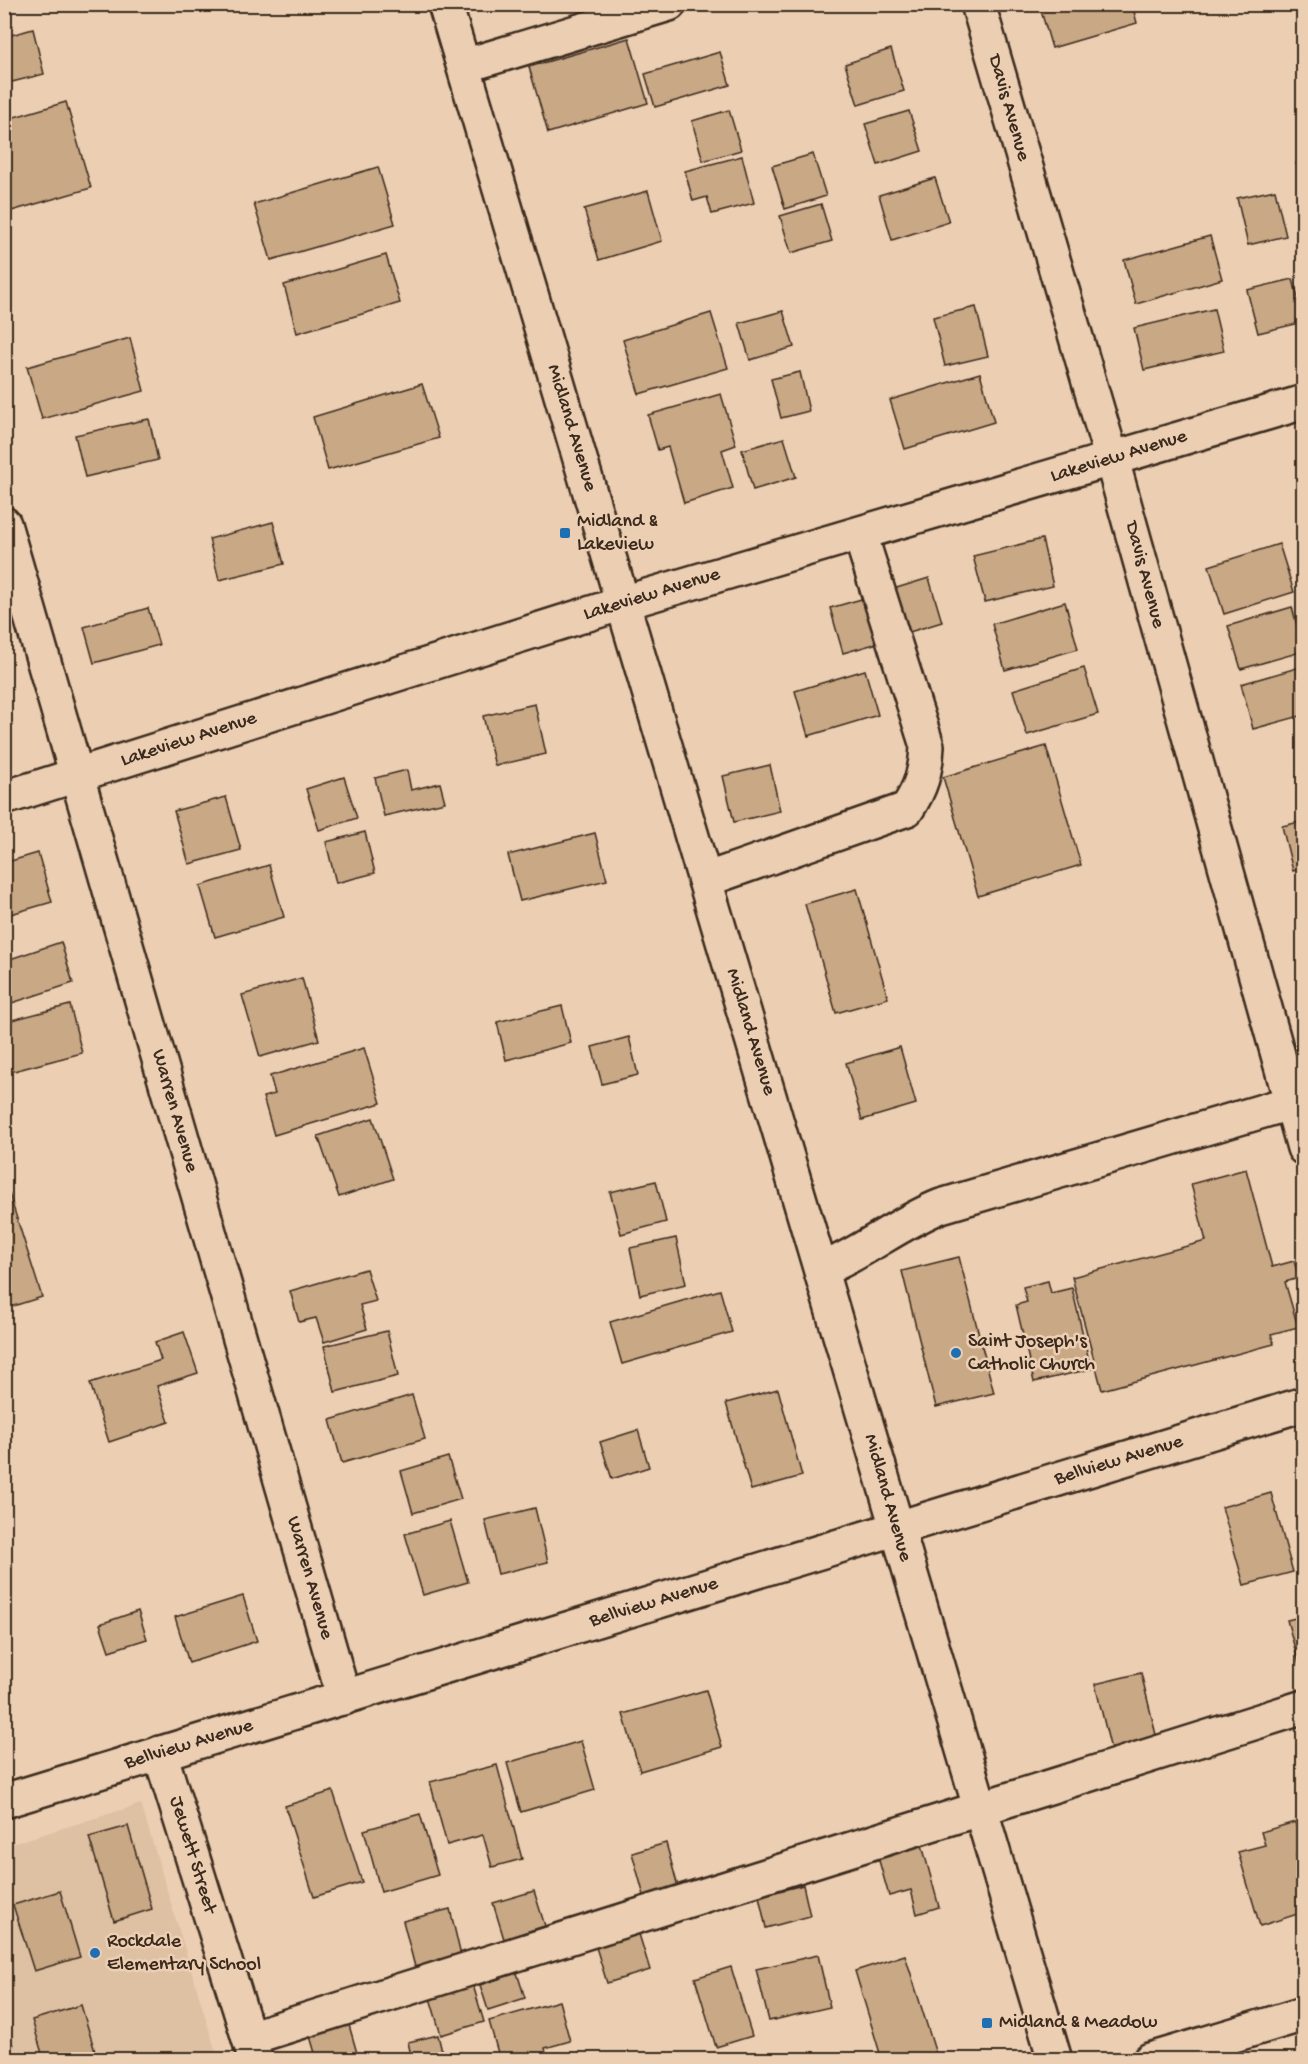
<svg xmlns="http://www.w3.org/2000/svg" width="1308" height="2064" viewBox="0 0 1308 2064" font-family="'Gochi Hand',sans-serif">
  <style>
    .built { fill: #dec0a2 }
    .building { fill: #c8a885; stroke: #3b2a1e; stroke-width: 1.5 }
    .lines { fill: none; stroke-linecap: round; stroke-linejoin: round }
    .minor-casing { stroke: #3b2a1e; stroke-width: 38 }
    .minor { stroke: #eccfb3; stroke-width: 33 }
    .poi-dot { fill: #1f6fb2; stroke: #eccfb3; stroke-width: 2 }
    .labels { text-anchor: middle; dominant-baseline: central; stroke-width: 5; stroke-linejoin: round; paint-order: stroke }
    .street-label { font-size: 20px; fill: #3b2a1e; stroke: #eccfb3 }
    .poi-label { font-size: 20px; fill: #3b2a1e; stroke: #eccfb3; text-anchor: start }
  </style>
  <rect width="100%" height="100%" fill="#eccfb3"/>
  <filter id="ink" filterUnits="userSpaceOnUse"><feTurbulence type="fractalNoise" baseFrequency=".0167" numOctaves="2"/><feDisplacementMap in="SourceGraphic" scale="12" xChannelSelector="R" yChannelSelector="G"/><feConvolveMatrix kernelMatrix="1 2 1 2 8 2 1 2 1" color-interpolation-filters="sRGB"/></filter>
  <g filter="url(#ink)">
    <path class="built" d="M141,1804L218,2059L5,2060V1846Z"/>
    <g class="building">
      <path d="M1039,4H1132L1137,23L1052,48Z"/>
      <path d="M33,29L44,74L4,84V37Z"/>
      <path d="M629,38L648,103L548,133L529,67Z"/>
      <path d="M891,49L904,91L858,105L845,64Z"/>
      <path d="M720,52L730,85L655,107L645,74Z"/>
      <path d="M66,102L91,188L8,212L4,199V120Z"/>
      <path d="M729,110L741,150L703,161L692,121Z"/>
      <path d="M909,111L922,151L878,165L865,124Z"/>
      <path d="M813,154L826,196L785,209L772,166Z"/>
      <path d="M742,156L754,203L712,214L707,197L693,201L685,171Z"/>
      <path d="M1304,161V189L1296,163Z"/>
      <path d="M378,167L395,224L271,260L254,204Z"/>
      <path d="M935,178L949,222L892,240L879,195Z"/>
      <path d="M1275,190L1286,236L1248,245L1237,198Z"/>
      <path d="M648,191L662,241L599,260L584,209Z"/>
      <path d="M821,204L832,241L791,253L780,216Z"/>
      <path d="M1210,236L1222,279L1136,304L1124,260Z"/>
      <path d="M386,255L400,303L297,333L284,285Z"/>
      <path d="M1293,279L1304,322L1258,333L1247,290Z"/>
      <path d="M976,307L988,356L945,366L933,317Z"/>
      <path d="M1214,309L1224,351L1144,370L1134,328Z"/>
      <path d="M783,311L794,347L750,360L739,323Z"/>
      <path d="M711,313L728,368L639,394L623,340Z"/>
      <path d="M130,338L144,391L42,419L27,367Z"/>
      <path d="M800,372L809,411L781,418L771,379Z"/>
      <path d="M980,373L994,422L905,449L890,400Z"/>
      <path d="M422,384L439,438L328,470L313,417Z"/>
      <path d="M721,394L736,445L722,450L733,488L684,503L668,447L658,450L648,415Z"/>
      <path d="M149,419L158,460L85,477L75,435Z"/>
      <path d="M784,438L796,477L753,490L742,450Z"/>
      <path d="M273,522L284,564L219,580L209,539Z"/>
      <path d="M1042,539L1053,586L985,602L973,556Z"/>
      <path d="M1279,544L1294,592L1224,614L1209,566Z"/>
      <path d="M929,578L942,622L903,634L890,590Z"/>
      <path d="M865,598L878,643L843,653L830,608Z"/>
      <path d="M1065,602L1078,649L1005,670L992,624Z"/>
      <path d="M1292,607L1304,651L1241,669L1228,626Z"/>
      <path d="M148,608L159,645L94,663L84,627Z"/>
      <path d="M1304,666V715L1253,729L1241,684Z"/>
      <path d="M1084,668L1098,714L1027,735L1013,690Z"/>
      <path d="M865,670L878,715L808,736L795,691Z"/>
      <path d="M535,704L546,754L495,766L483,716Z"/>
      <path d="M1046,746L1081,865L978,896L943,777Z"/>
      <path d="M770,765L780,811L734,822L723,776Z"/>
      <path d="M407,770L411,790L440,783L445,802L384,816L375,778Z"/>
      <path d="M344,777L357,818L319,830L306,789Z"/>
      <path d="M226,797L241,850L189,864L174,811Z"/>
      <path d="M1304,821V868L1293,871L1282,826Z"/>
      <path d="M365,832L375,873L336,883L326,842Z"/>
      <path d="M595,833L607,880L520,901L508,855Z"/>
      <path d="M38,853L52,902L4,916V863Z"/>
      <path d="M269,865L284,917L215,937L200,886Z"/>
      <path d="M857,889L888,998L836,1013L805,904Z"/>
      <path d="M61,942L73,983L6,1005L4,961Z"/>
      <path d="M302,978L319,1040L260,1057L242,995Z"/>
      <path d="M70,1005L82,1053L10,1072L4,1050V1022Z"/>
      <path d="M562,1006L571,1043L506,1060L497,1022Z"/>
      <path d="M629,1037L638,1075L602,1084L592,1047Z"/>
      <path d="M900,1047L916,1104L862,1120L846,1063Z"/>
      <path d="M364,1048L381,1103L274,1135L263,1097L275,1094L270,1076Z"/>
      <path d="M373,1118L393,1179L339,1197L318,1136Z"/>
      <path d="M1246,1169L1272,1267L1294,1261L1299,1278L1285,1282L1298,1327L1271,1334L1274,1344L1102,1390L1072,1277L1206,1241L1191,1184Z"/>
      <path d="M4,1178L42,1297L4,1309Z"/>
      <path d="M656,1181L666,1222L621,1234L610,1192Z"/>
      <path d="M676,1238L686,1284L640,1295L630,1248Z"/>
      <path d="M959,1257L994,1393L936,1407L902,1271Z"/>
      <path d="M366,1269L376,1301L360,1305L367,1329L324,1342L316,1318L299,1322L290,1291Z"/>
      <path d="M1048,1281L1051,1293L1072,1288L1091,1369L1034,1382L1016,1305L1027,1302L1023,1287Z"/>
      <path d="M720,1290L732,1332L622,1364L610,1322Z"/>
      <path d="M387,1331L398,1376L335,1392L324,1346Z"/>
      <path d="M184,1332L198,1373L157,1386L169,1422L109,1442L90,1383L161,1360L155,1342Z"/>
      <path d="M778,1389L802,1476L751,1490L726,1403Z"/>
      <path d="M412,1395L425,1439L342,1463L330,1420Z"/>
      <path d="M638,1430L649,1467L612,1479L600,1442Z"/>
      <path d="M448,1457L461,1499L413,1513L401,1471Z"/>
      <path d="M1271,1493L1293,1572L1244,1585L1222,1507Z"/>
      <path d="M535,1508L548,1562L498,1574L485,1520Z"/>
      <path d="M450,1521L468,1582L423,1595L405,1534Z"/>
      <path d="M243,1596L257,1641L189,1663L175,1617Z"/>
      <path d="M138,1611L147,1639L109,1651L100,1624Z"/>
      <path d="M1304,1616V1670L1301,1671L1287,1620Z"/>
      <path d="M1141,1673L1158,1743L1112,1754L1095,1684Z"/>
      <path d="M706,1690L722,1747L640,1771L623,1714Z"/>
      <path d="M581,1741L595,1790L521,1812L507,1763Z"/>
      <path d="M497,1765L522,1859L492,1867L483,1835L447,1845L430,1782Z"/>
      <path d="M333,1791L362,1882L314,1897L285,1806Z"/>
      <path d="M420,1814L438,1875L381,1892L364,1830Z"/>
      <path d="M1295,1822L1304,1852L1296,1855L1304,1882V1912L1260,1926L1238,1852L1265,1845L1261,1832Z"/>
      <path d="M128,1826L152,1909L114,1921L89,1837Z"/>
      <path d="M666,1843L680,1894L646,1903L632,1853Z"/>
      <path d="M922,1845L939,1907L917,1914L911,1890L889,1896L878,1857Z"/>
      <path d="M803,1885L810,1916L766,1928L759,1896Z"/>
      <path d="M60,1891L80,1957L34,1971L13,1905Z"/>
      <path d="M534,1891L545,1926L504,1939L493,1903Z"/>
      <path d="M450,1909L461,1956L415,1967L403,1921Z"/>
      <path d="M639,1934L650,1970L607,1983L596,1947Z"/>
      <path d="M818,1955L830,2007L769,2021L756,1969Z"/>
      <path d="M905,1955L936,2054L918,2060H882L855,1971Z"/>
      <path d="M731,1967L752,2036L716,2047L695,1978Z"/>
      <path d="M517,1973L525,1998L488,2010L480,1985Z"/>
      <path d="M473,1985L484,2022L441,2035L430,1998Z"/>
      <path d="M559,2001L570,2041L545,2048L548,2060H500L489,2021Z"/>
      <path d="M81,2005L97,2058L44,2060L32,2020Z"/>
      <path d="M4,2019L13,2046L4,2049Z"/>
      <path d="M349,2025L359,2060H317L310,2036Z"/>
      <path d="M438,2035L444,2060H412L408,2042Z"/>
    </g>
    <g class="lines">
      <g class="minor-casing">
        <g id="minor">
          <path d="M445,4L1055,2060"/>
          <path d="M978,4L1112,460L1304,1148"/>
          <path d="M464,66L669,4"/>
          <path d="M4,524L344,1698"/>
          <path d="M4,798L623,603L1304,402"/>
          <path d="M705,880L907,809C921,788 926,771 927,746L860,534"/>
          <path d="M821,1270C863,1253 898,1223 941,1206L1290,1103"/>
          <path d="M160,1753L255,2058"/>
          <path d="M4,1801L1304,1404"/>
          <path d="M249,2038L1304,1707"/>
          <path d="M1150,2060L1304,2014"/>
        </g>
      </g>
      <use href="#minor" class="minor"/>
    </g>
  </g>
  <g class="poi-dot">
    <rect x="559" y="527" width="12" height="12" rx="3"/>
    <circle cx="956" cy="1353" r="6"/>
    <circle cx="95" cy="1953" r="6"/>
    <rect x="981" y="2017" width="12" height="12" rx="3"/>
  </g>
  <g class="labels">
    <g class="street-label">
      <text transform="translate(1008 108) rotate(74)">Davis Avenue</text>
      <text transform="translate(571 428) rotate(73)">Midland Avenue</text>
      <text transform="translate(1119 457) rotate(-17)">Lakeview Avenue</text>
      <text transform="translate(1144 575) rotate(75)">Davis Avenue</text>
      <text transform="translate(652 595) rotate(-17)">Lakeview Avenue</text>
      <text transform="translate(189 740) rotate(-18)">Lakeview Avenue</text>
      <text transform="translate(750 1032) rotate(73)">Midland Avenue</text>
      <text transform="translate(174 1111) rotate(74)">Warren Avenue</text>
      <text transform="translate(1119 1461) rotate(-17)">Bellview Avenue</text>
      <text transform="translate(887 1498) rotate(74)">Midland Avenue</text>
      <text transform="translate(309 1578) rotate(74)">Warren Avenue</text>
      <text transform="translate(654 1603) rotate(-17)">Bellview Avenue</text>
      <text transform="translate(189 1745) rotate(-17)">Bellview Avenue</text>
      <text transform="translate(192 1855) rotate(73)">Jewett Street</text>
    </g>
    <g class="poi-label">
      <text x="577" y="522">Midland &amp;<tspan x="577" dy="23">Lakeview</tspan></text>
      <text x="968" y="1342">Saint Joseph's<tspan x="968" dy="23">Catholic Church</tspan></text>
      <text x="107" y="1942">Rockdale<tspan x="107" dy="23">Elementary School</tspan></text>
      <text x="999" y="2023">Midland &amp; Meadow</text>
    </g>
  </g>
  <rect width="1308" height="2064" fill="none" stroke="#eccfb3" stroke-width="24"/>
  <rect x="12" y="12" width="1284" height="2040" fill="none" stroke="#3b2a1e" stroke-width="2" filter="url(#ink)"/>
</svg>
